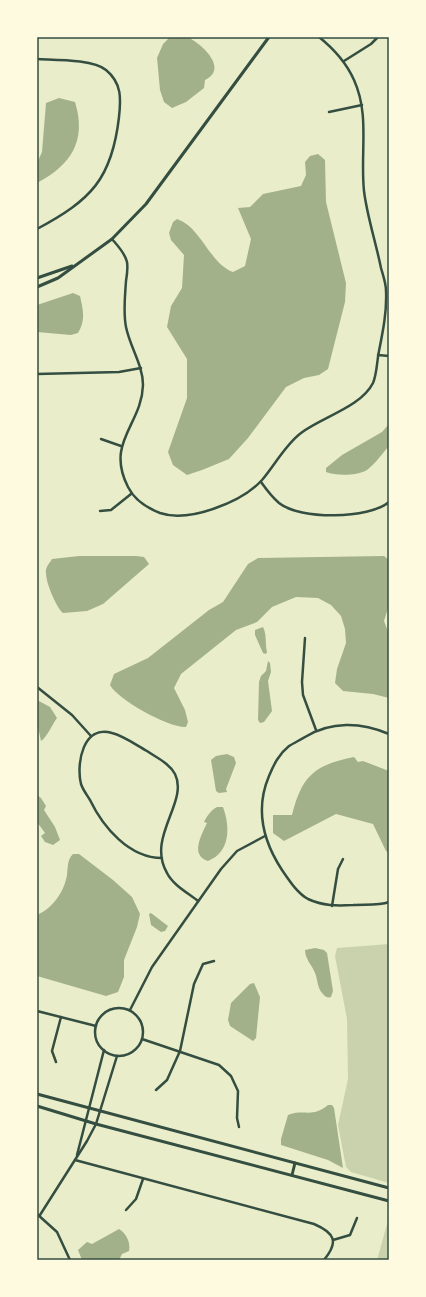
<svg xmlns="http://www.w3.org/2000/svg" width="426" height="1297" viewBox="0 0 426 1297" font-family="'Sofia Sans Condensed',sans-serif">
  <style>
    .green { fill: #cad2ad }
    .water { fill: #a3b18a }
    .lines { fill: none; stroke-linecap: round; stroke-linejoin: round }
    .minor { stroke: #344e41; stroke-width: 2.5 }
    .tertiary { stroke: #344e41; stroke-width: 3 }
    .neatline { fill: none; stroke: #344e41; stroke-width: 1.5 }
  </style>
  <rect width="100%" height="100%" fill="#e9edc9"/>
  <g class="green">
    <path d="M389,944V1183L351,1172L346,1167L338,1125L348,1079L347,1019L335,956L337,948Z"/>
    <path d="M389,1217V1260H377Z"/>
  </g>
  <g class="water">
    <path d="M170,37C175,37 184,35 189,38C202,44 229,69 205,80L204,88L186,102L172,108L164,102L160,90L157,58L163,44Z"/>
    <path d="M59,98L75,102C87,141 71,165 37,183V163L42,152L46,103Z"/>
    <path d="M318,154L325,160L326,202L346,283L345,302L328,369L319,375L304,378L286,387L248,438L229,459L202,470L187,475L173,465L168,452L187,398V359L167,327L171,306L182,288L184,255L171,240L169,233L173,222L177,219C201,227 210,264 233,272L245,266L251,239L238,208L250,207L263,194L301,186L306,175L305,162L310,156Z"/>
    <path d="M73,293L80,296C83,310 86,320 78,333L71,335L37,332V305Z"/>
    <path d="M389,424V446C382,454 375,464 367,470C356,476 336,476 326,472V468L342,455L382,432Z"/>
    <path d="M79,556H136L144,557L149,564L103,604L87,611L63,613C56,607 46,583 46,573C45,567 50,563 52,559Z"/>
    <path d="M384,556L389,560V605L384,621L389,634V698L373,694L343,691L335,683L337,669L346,643L345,629L341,616L331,605L318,598L296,597L272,607L257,622L236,630L181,674L174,688L185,710L188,722L186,727C169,728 118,700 110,685L114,674L148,658L209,610L223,602L248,564L258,558Z"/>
    <path d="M263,627C267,635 265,644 267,652L266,654L263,653L255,635V630Z"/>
    <path d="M268,661L270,663L271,672L268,681L272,711L264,722L260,723L258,720L259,682L261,676L266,671Z"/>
    <path d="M37,700L50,707L57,718C52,725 47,737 41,741L37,722Z"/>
    <path d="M227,754L234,757L236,763L226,789L227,792L219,793L216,791L211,760L216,756Z"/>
    <path d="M354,757L358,762L363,761L389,771V853L386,851L373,824L336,814L284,841L273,833V815H292C302,775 315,765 354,757Z"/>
    <path d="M37,795L41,798L46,806L44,810L55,827L60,840L53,845L45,842L41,836L45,833L37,822Z"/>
    <path d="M217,807H223C230,826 231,852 208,861C190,855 201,836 207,823L204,822C207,816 211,810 217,807Z"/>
    <path d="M73,854H79L113,880L132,897L140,914L137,927L124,960V977L118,992L106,996L37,976V915C53,908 64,892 67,875C68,867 67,860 73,854Z"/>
    <path d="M151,913L168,926L165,931L161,932L151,925L149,914Z"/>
    <path d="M315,948L324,950L327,953L333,991L331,997C328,998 325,997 323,994C317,988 318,980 315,973C312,965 305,959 305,950Z"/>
    <path d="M254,983L260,997L256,1038L253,1041L230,1026L228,1020L231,1003L250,984Z"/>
    <path d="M328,1105H332L334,1108L343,1168L328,1160L281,1145V1139L288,1115C304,1108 311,1119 328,1105Z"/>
    <path d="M119,1229C126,1233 131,1243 129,1251L122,1254L119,1260H82L78,1250L87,1242L92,1244Z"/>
  </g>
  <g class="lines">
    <g class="minor">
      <path d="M37,59C54,60 93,59 106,70C122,83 121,99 119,117C112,179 91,200 37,229"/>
      <path d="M344,61L371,44L378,37"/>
      <path d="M329,112L362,105"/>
      <path d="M112,239C118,246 125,253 127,262C128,268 127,275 126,281C125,297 123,312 126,327C130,347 143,365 143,385C142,425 105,442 128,487C134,499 147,508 160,513C189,523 242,502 262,480C275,465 285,445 301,433C322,417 361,407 373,383C377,374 377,360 379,351C383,331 387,311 386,291C386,283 383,275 381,268C376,243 367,216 364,191C360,153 370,115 354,80C346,62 334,49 319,37"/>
      <path d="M378,355L389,356"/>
      <path d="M37,374L119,372L141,368"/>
      <path d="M101,439L121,446"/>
      <path d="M261,482C266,489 272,497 279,503C300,520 369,519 389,502"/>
      <path d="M100,511L111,510L131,494"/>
      <path d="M305,638L302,682L303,695L316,730"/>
      <path d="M37,687L72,715L91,736"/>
      <path d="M389,734C361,722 331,721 305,737C300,740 294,743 289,746C279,754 274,764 269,776C255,809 263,841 282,870C289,880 297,893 308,899C323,906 337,906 353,905C364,904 378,906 389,902"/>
      <path d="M162,858C129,858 103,827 90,800C87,795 83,790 81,784C76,764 83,724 112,733C124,736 136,745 147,751C157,758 169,763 175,774C189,802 146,837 167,873C173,885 188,893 198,901"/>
      <path d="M332,906L338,869L343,859"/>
      <circle cx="119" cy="1032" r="24"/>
      <path d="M130,1010L152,967L221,869L237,851L265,836"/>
      <path d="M37,1011L96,1026"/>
      <path d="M142,1039L219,1065L231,1076L238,1091L237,1118L239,1127"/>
      <path d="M56,1062L52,1051L61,1017"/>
      <path d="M156,1090L167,1080L180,1051L194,984L203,964L214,961"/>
      <path d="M77,1155L104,1050"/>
      <path d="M75,1160L314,1224C335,1233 339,1242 324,1260"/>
      <path d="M126,1210L136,1199L143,1179"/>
      <path d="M37,1214L57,1232L70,1260"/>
      <path d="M40,1215L87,1141L96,1124L117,1056"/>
      <path d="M333,1240L350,1235L357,1218"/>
    </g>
    <g class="tertiary">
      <path d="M37,278L72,266"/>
      <path d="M37,287L58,278L112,239L146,204L269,37"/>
      <path d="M37,1094L389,1188"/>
      <path d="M37,1106L96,1124L389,1201"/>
      <path d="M292,1175L295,1163"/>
    </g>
  </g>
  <rect width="426" height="1297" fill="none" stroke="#fefae0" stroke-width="76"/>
  <rect x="38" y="38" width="350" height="1221" class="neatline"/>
</svg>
